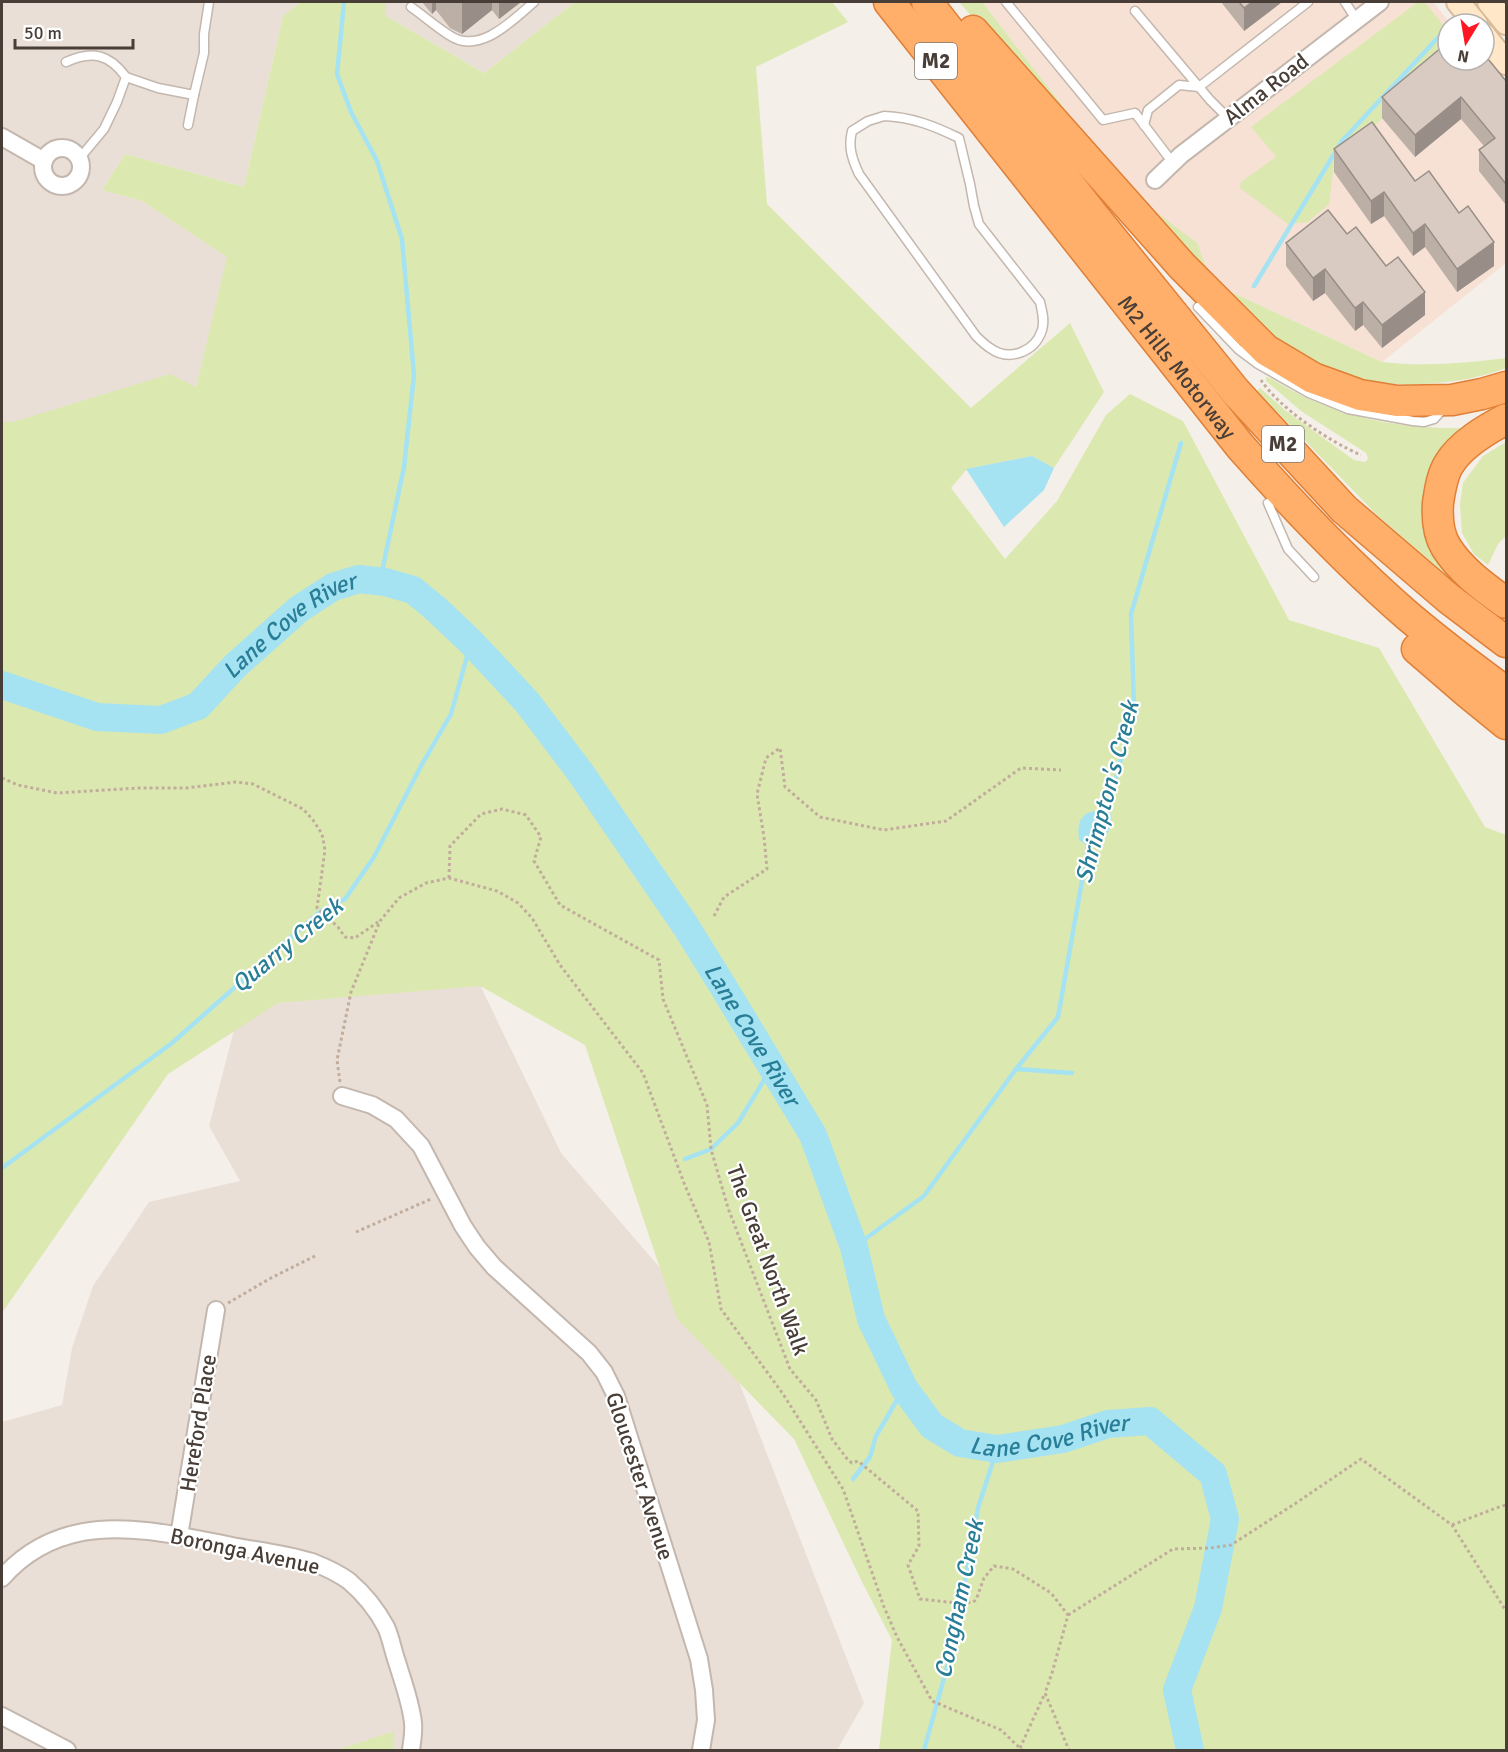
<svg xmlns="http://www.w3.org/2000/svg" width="1508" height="1752" viewBox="0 0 1508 1752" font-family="Signika,sans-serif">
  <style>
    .residential { fill: #e9dfd7 }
    .commercial { fill: #f6e1d4 }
    .green { fill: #dbe9b1 }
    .water { fill: #a5e2f2 }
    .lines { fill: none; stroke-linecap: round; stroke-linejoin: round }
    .stream { stroke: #a5e2f2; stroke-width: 4.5 }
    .river { stroke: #a5e2f2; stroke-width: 28 }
    .service-casing { stroke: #c3b7ae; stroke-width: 11 }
    .minor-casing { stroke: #c3b7ae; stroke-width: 20 }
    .secondary-casing { stroke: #d8bb9a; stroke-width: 26 }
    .motorway-casing { stroke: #e07f37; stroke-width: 33 }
    .path { stroke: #c2ad9c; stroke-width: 3; stroke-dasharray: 3 3; stroke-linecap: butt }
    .service { stroke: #fff; stroke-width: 8 }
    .minor { stroke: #fff; stroke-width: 16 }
    .secondary { stroke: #ffe7c8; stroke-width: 22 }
    .motorway { stroke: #ffaf69; stroke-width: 30 }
    .wall { fill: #bbafa6 }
    .shaded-wall { fill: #988e87 }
    .building { fill: #d9cbc1; stroke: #988e87; stroke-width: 1.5 }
    .labels { text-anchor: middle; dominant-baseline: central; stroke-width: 4.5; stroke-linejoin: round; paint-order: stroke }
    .shield { fill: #fff; stroke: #7f7873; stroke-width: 1.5 }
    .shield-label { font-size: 21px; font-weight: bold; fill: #483e37 }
    .street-label { font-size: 22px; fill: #483e37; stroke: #fff }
    .water-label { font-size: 24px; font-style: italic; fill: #287e96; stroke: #fff }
  </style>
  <rect width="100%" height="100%" fill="#f5efe9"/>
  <g class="residential">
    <path d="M2,2H301L283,16L244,187L125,154L102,190L142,201L228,256L196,387L13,422H2Z"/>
    <path d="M386,2H575L484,73L386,16Z"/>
    <path d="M480,985L561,1153L723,1341L864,1703L837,1750H2V1422L62,1405L72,1348L93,1286L149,1202L240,1181L209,1126L234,1030L278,1003Z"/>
  </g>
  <path class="commercial" d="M982,2H1433L1451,24H1448V60L1506,94V263L1382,362L1212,283L1142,201L1145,198L1117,176Z"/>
  <g class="green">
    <path d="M301,2H386V16L484,73L575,2H832L848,22L756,67L767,204L971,408L1070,323L1104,392L1054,468L1032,456L967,469L951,488L1005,559L1057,501L1106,415L1130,394L1183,421L1289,620L1379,648L1485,827L1506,835V1750H879L892,1640L861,1580L794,1439L677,1319L585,1045L480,986L278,1003L168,1074L2,1313V422H13L170,374L196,387L227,257L142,201L102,190L125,154L244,187L283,16Z"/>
    <path d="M959,2H982L1117,176L1145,198L1143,202L1197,243L1212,283L1382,362C1424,367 1465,363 1506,358V368C1478,379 1452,382 1422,384C1288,392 1210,287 1129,196C1072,132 1016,67 959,2Z"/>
    <path d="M1418,2L1426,4L1448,31V60H1453L1376,124L1374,132L1334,165L1329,204L1308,222L1288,224L1240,188L1241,182L1276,157L1251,127Z"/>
    <path d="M1266,377L1270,378C1331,416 1393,429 1465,428L1451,445L1452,576L1450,578L1379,517L1257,391L1260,388L1286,411L1354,460L1365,462L1368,459L1366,453L1301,411L1266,381Z"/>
    <path d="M1506,442V536L1498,544L1488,565L1474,554L1462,533L1460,504L1463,483L1483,456Z"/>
    <path d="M394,1731L393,1750H339L340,1749Z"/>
  </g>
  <g class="water">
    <path d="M1032,456L1054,468L1044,490L1004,527L966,469Z"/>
    <path d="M1108,809C1116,820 1108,833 1101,843L1088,846L1079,840C1076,815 1085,811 1108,809Z"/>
  </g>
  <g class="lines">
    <g class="stream">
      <path d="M344,2L337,74L351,112L377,161L402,239L414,375L404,467L380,581"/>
      <path d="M1254,286L1342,141L1445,30"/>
      <path d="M1105,813L1108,809L1134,708L1131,614L1181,443"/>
      <path d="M1016,1069L1072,1073"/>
      <path d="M685,1159L711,1149L738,1123L772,1067"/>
      <path d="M2,1168L172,1043L321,911L345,899L374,857L421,766L451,714L471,642"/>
      <path d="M854,1247L924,1196L1016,1069L1058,1017L1089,841"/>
      <path d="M853,1479L870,1457L876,1436L904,1388"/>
      <path d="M924,1750L954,1642L978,1508L997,1449"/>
    </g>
    <path class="river" id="s1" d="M2,685L97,717L161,720L198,706L235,666L299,609L333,587L359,579L385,582L413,590L435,608L471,642L527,702L580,772L685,925L724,988L813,1135L854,1247L871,1319L904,1388L932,1426L960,1443L997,1449L1063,1439L1108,1424L1150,1421L1213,1474L1225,1519L1208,1608L1177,1690L1190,1750"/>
    <g class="service-casing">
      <g id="service">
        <path d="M1006,2L1103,120L1135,113L1173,163"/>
        <path d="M1345,2L1356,19"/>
        <path d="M411,7C424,16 436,27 449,35C479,56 513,20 534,2"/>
        <path d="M1135,11L1210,100L1228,118"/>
        <path d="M66,62C92,50 109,54 126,77L117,102L104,129L79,159"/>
        <path d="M126,77L158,88L194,95L188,125"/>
        <path d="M194,95L204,53V34L209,2"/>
        <path d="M884,116C912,117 934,126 959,138L970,184L974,206L979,224L1040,302C1042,311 1045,320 1042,330C1035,352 1009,362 990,348C985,345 980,340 976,336L859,174C852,159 848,147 852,131L868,121Z"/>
        <path d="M1144,125L1148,110L1179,85L1199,87L1308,2"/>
        <path d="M1198,307L1238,349L1258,364L1309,393L1348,409L1413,421L1424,422L1434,419L1443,409"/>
        <path d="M1268,503L1288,549L1314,577"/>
      </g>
    </g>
    <g class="minor-casing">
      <g id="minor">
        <path d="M2,137L44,161"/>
        <circle cx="62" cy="167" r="19"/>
        <path d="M1155,180L1181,155L1380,2"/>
        <path d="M342,1096L372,1105L396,1119L421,1146L463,1226L477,1247L494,1267L589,1353L604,1372L616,1396L699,1659L704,1690L706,1720L701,1750"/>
        <path d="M179,1536L216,1310"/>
        <path d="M2,1578C23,1554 51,1538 83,1532C129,1523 186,1537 232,1546C259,1551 286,1554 312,1562C325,1567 338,1573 349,1581C363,1593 377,1610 386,1627C391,1638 393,1651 397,1662C403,1682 411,1703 413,1723C414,1732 412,1742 411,1750"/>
        <path d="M2,1716L67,1750"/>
      </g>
    </g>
    <g class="secondary-casing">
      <g id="secondary">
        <path d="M1458,2L1476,24"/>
        <path d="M1489,2L1506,23"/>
        <path d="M1484,35L1506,63"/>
      </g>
    </g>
    <g class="motorway-casing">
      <g id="motorway">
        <path id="s2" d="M889,2L1240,446C1293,506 1348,564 1408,616C1440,643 1473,668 1506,692"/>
        <path d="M927,2L1093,215L1236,392L1344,509L1448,598L1506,642"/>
        <path d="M973,31L1182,266L1266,350L1313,378L1360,395L1397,401L1452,400L1482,394L1506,387"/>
        <path d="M1506,419C1487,429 1461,444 1449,464C1442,475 1440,490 1438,503C1437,517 1438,534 1446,547C1461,571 1484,587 1506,603"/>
        <path d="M1417,649L1468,693L1506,724"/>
      </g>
    </g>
    <g class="path">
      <path d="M1261,380C1279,408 1330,442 1361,455"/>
      <path d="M2,778L18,785L57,793L138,788H186L236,782L253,784L303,809L313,820L322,834L325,850L317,908L338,927L345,937L355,938L378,922"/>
      <path d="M449,878L450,846L481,814L502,809L526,815L541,837L534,861L560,905L659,960L663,999L707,1105L711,1149L728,1208L790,1369L816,1400L832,1439L848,1460L852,1463L858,1461L918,1511L919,1546L908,1565L920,1599L956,1603L973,1602L976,1600L984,1578L994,1566L1013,1569L1051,1593L1068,1615L1052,1673L1045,1693L1069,1750"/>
      <path d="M714,916L724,897L767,869L764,837L757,794L766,758L780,748L785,787L820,817L884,830L946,821L1021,768L1061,770"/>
      <path d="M340,1082L337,1060L351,992L380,921L399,898L426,883L449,878L497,891L518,903L532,918L560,965L643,1073L684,1183L709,1242L721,1309L783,1394L843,1489L884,1607L897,1637L932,1701L1001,1730L1022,1750"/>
      <path d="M356,1232L431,1199"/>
      <path d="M228,1303L271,1278L317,1255"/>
      <path d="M1452,1525L1496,1508L1506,1505"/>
      <path d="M1068,1615L1173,1549L1210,1548L1231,1545L1296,1503L1361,1459L1452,1525L1506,1611"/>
      <path d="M1020,1748L1045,1693"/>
    </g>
    <use href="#service" class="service"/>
    <use href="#minor" class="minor"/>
    <use href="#secondary" class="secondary"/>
    <use href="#motorway" class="motorway"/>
  </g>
  <g class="wall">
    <path d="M422,2H521L499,19L492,10L462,34L450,28L436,10L432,14Z"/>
    <path d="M1221,2H1282L1244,31Z"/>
    <path d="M1506,81V205L1479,171V150L1484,146L1461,119L1415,157L1382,118V97Z"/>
    <path d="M1334,149L1415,181L1494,266L1457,292L1425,247L1413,256L1384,216L1371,224L1334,172Z"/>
    <path d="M1347,234L1425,315L1382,348L1363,325L1355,331L1325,293L1313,301L1286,266V243Z"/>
  </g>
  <g class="shaded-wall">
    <path d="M432,2H436V10L432,14Z"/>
    <path d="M462,2H492V10L462,34Z"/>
    <path d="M499,2H521L499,19Z"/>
    <path d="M1252,2H1282L1244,31V8Z"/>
    <path d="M1461,97V119L1415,157V135Z"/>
    <path d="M1384,192V216L1371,224V201Z"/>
    <path d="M1425,224V247L1413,256V233Z"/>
    <path d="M1494,242V266L1457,292V269Z"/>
    <path d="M1325,269V293L1313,301V278Z"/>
    <path d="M1425,292V315L1382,348V325Z"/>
    <path d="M1363,302V325L1355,331V308Z"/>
  </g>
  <g class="building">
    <path d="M1239,2H1252L1244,8Z"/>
    <path d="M1448,42V60H1484V54L1506,81V184L1479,150L1495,138L1461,97L1415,135L1382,97Z"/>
    <path d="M1372,122L1415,181L1429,171L1459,213L1468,206L1494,242L1457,269L1425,224L1413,233L1384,192L1371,201L1334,149Z"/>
    <path d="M1328,210L1347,234L1356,227L1386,266L1398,257L1425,292L1382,325L1363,302L1355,308L1325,269L1313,278L1286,243Z"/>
  </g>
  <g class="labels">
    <g class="shield">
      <rect x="915" y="43" width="42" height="36" rx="4.5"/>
      <rect x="1262" y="426" width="42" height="36" rx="4.5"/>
    </g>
    <g class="shield-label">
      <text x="936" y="61">M2</text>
      <text x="1283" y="444">M2</text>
    </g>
    <g class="street-label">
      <text transform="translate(1266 89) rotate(-38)">Alma Road</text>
      <text stroke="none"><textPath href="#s2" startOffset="465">M2 Hills Motorway</textPath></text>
      <text transform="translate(768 1260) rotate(70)">The Great North Walk</text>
      <text transform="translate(198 1423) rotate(-81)">Hereford Place</text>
      <text transform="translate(640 1476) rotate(72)">Gloucester Avenue</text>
      <text transform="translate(245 1551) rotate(12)">Boronga Avenue</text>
    </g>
    <g class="water-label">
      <text stroke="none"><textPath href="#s1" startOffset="327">Lane Cove River</textPath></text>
      <text transform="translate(1107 792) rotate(-75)">Shrimpton's Creek</text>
      <text transform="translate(287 945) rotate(-39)">Quarry Creek</text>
      <text stroke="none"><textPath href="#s1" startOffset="1029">Lane Cove River</textPath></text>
      <text stroke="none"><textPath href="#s1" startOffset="1587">Lane Cove River</textPath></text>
      <text transform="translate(959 1599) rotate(-78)">Congham Creek</text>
    </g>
  </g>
  <rect width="1508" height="1752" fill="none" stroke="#483e37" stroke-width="6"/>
  <g transform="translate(1466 42) rotate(191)"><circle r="28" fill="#ffffff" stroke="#b6b2af" stroke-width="1.5"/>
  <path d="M0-4.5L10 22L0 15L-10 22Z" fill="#fd1824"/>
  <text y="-9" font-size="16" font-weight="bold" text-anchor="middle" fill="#483e37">N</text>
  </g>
  <path d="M15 39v9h118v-9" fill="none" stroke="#483e37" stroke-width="3"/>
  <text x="24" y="39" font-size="18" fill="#483e37" stroke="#ffffff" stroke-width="4.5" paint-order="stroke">50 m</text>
</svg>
